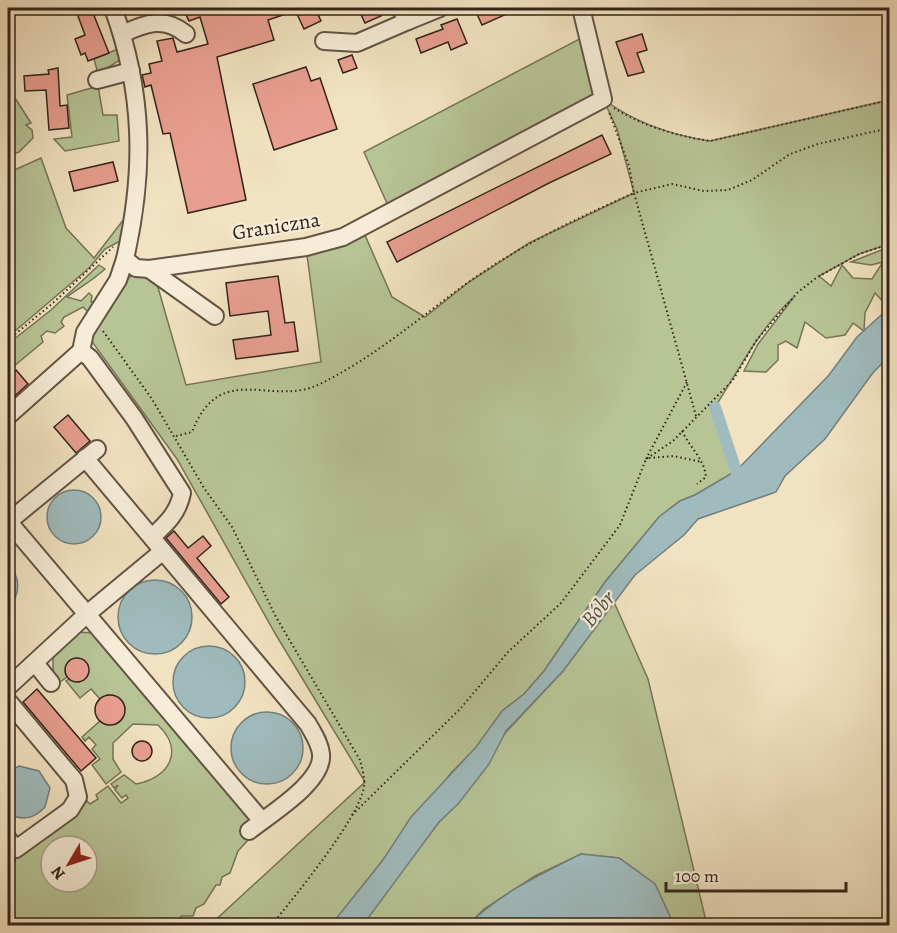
<svg xmlns="http://www.w3.org/2000/svg" width="897" height="933" viewBox="0 0 897 933" font-family="Alegreya,serif">
  <style>
    .green { fill: #b7c496; stroke: #767458; stroke-width: 1.5; fill-rule: evenodd }
    .water { fill: #9fbbbd; stroke: #747f7c; stroke-width: 1.5 }
    .lines { fill: none; stroke-linecap: round; stroke-linejoin: round }
    .canal { stroke: #9fbbbd; stroke-width: 12 }
    .building { fill: #e89f91; stroke: #34241a; stroke-width: 1.5 }
    .minor-casing { stroke: #635444; stroke-width: 20 }
    .path { stroke: #34241a; stroke-width: 2; stroke-dasharray: 1.5 3; stroke-linecap: butt }
    .minor { stroke: #f6ecd7; stroke-width: 16 }
    .labels { text-anchor: middle; dominant-baseline: central; stroke-width: 4.5; stroke-linejoin: round; paint-order: stroke }
    .street-label { font-size: 21px; fill: #34241a; stroke: #f6ecd7 }
    .water-label { font-size: 22px; font-style: italic; fill: #54514b; stroke: #f6ecd7 }
  </style>
  <rect width="100%" height="100%" fill="#f1e2c1"/>
  <filter id="stains"><feTurbulence type="fractalNoise" baseFrequency=".00333" numOctaves="4"/><feColorMatrix values="0 0 0 0 .2 0 0 0 0 .09 0 0 0 0 .02 0 0 0 .5 -.17"/></filter>
  <radialGradient id="worn" r=".72"><stop offset=".6" stop-color="#630" stop-opacity="0"/><stop offset="1" stop-color="#630" stop-opacity=".3"/></radialGradient>
  <g class="green">
    <path d="M587,35L603,99C635,123 671,135 710,141L889,100V244L859,254L819,276L831,286L842,265L853,278L872,279L883,262L871,265L851,262L889,247V308L875,293L865,313L864,331L853,323L845,335L826,338L805,322L797,348L786,341L778,345V360L766,372L744,371L758,344L794,297C760,327 739,370 715,407L736,471L695,495L680,501L659,517L605,582L544,671L524,694L502,711L477,747L451,773L332,925H210L365,782L276,635L177,459L85,332C91,327 99,323 105,317C120,300 124,254 157,284L186,385L321,362L306,247L361,226L392,297L425,317L469,282L529,243L634,193L617,129L603,99L390,210L364,152Z"/>
    <path d="M120,48L123,58L98,74L94,59Z"/>
    <path d="M98,86L103,115H117L119,141L65,151L54,139L72,137L67,95Z"/>
    <path d="M8,87L31,123L26,125L32,130L33,138L19,152L8,156Z"/>
    <path d="M41,158L66,228L94,258L124,219V239L105,249L89,268L8,337V168L10,172Z"/>
    <path d="M99,265L105,269C92,281 80,287 67,297L81,301L89,293L92,296L91,302L99,301L90,314L83,307L64,317L61,322L64,326L55,333L47,331L41,336L43,342L8,371V344L51,310Z"/>
    <path d="M614,602L648,679L707,925H674L655,884L619,858L581,854L535,876L484,909L468,925L363,926L372,910L439,822L456,805L506,732L563,671Z"/>
    <path d="M73,632L98,633L250,811L252,823L244,832L249,839L238,851L230,873L222,877L220,885H216L204,904L196,908L193,916H181L177,925L8,926V886L17,854L87,801L90,804L98,799L96,795L108,786L121,803L128,798L126,795L122,798L115,790L118,785L114,788L111,784L124,775L136,784C169,778 185,751 158,725L133,724L113,743V759L121,772L106,784L92,765L100,759L92,749L96,745L89,737L85,741L82,737L100,721L108,725L119,722L125,708L115,696L108,695L100,699L91,689L80,698L66,681L69,679L79,682L87,677L88,665L81,659C69,657 62,666 67,677L60,682L53,673V650ZM51,846H87V882H51Z"/>
  </g>
  <g class="water">
    <path d="M889,308V356L872,374L825,439L785,476L776,492L698,519L684,535L635,575L563,671L506,731L489,764L458,804L439,822L363,925H331L383,860L411,817L476,747L502,711L524,694L544,671L605,582L659,517L680,501L695,495L736,471L829,375L857,337Z"/>
    <circle cx="74" cy="517" r="27"/>
    <path d="M8,564C21,577 21,595 8,608Z"/>
    <circle cx="155" cy="617" r="37"/>
    <circle cx="209" cy="682" r="36"/>
    <circle cx="267" cy="748" r="36"/>
    <path d="M19,766L39,771L50,788L45,807C34,819 21,821 8,813V772Z"/>
    <path d="M581,854L619,858L655,884L674,925H468C500,893 541,874 581,854Z"/>
  </g>
  <g class="lines">
    <path class="canal" d="M715,407L736,471"/>
  </g>
  <g class="building">
    <path d="M75,8H91L109,53L88,61L85,53L81,55L75,39L85,35Z"/>
    <path d="M183,8H281L283,15L268,20L274,40L217,57L246,200L188,213L170,133L163,134L151,85L145,87L142,75L151,73L149,64L162,61L157,41L173,38L177,52L208,44L200,17L189,21Z"/>
    <path d="M311,8H315L321,21L304,29L297,14Z"/>
    <path d="M358,8H377L381,16L365,23Z"/>
    <path d="M485,8H520L482,25L476,12Z"/>
    <path d="M457,19L467,43L451,50L448,42L421,53L416,39L443,29L441,25Z"/>
    <path d="M642,34L647,50L637,53L644,72L628,76L616,42Z"/>
    <path d="M352,55L357,68L343,73L338,60Z"/>
    <path d="M306,67L311,81L320,78L337,129L274,150L253,84Z"/>
    <path d="M58,68L60,106L67,105L69,128L49,130L46,90L25,91L24,76L49,74L48,70Z"/>
    <path d="M602,135L611,154L549,183L397,262L387,242Z"/>
    <path d="M113,162L118,181L74,191L69,172Z"/>
    <path d="M278,276L285,323L294,322L298,351L236,359L233,340L271,335L268,311L230,316L226,283Z"/>
    <path d="M16,370L28,384L8,402V377Z"/>
    <path d="M68,415L90,441L76,453L54,427Z"/>
    <path d="M174,531L188,548L203,536L211,546L197,558L229,597L221,604L166,538Z"/>
    <circle cx="77" cy="670" r="12"/>
    <path d="M37,689L96,758L81,771L23,702Z"/>
    <circle cx="110" cy="710" r="15"/>
    <circle cx="142" cy="751" r="10"/>
  </g>
  <g class="lines">
    <g class="minor-casing">
      <g id="minor">
        <path d="M113,8C144,93 145,171 125,259L136,268L149,269L306,247L343,237L603,99L581,8"/>
        <path d="M400,8L408,21L440,8"/>
        <path d="M122,34C146,23 164,16 186,34"/>
        <path d="M324,41L357,43L408,21"/>
        <path d="M97,80L131,71"/>
        <path d="M149,269L215,316"/>
        <path d="M81,351L90,358L134,418L182,493C178,513 167,523 152,537"/>
        <path d="M8,416L81,351L85,332L118,280L125,259"/>
        <path d="M85,458L308,724C313,733 320,743 321,754C324,782 270,814 249,831"/>
        <path d="M8,521L262,821"/>
        <path d="M8,522L97,449"/>
        <path d="M35,663L51,683"/>
        <path d="M8,687L87,614L163,551"/>
        <path d="M8,701L74,780L78,797L70,810L16,849L8,839"/>
      </g>
    </g>
    <g class="path">
      <path d="M614,108C643,126 676,136 710,141L890,100"/>
      <path d="M103,331L152,399L204,488L232,527L276,617L360,760C362,768 365,778 364,787C358,820 294,897 271,926"/>
      <path d="M8,340L53,303L113,247"/>
      <path d="M696,416L634,193L672,184L704,191L728,190L752,180L790,154L818,144L890,128"/>
      <path d="M682,431C690,448 704,458 706,477L697,484"/>
      <path d="M176,436L192,432C220,359 272,408 320,384C375,357 420,317 470,281C521,245 577,218 634,193L629,166L609,112"/>
      <path d="M649,458L673,456L702,462"/>
      <path d="M646,459L687,382"/>
      <path d="M352,815L460,709L508,652L561,603L620,525L646,459L673,441L733,380L756,341L797,293L816,278L859,254L890,244"/>
      <path d="M8,870L10,863"/>
    </g>
    <use href="#minor" class="minor"/>
  </g>
  <g class="labels">
    <g class="street-label">
      <text transform="translate(276 226) rotate(-9)">Graniczna</text>
    </g>
    <g class="water-label">
      <text transform="translate(598 609) rotate(-50)">Bóbr</text>
    </g>
  </g>
  <rect width="897" height="933" fill="none" stroke="#f1e2c1" stroke-width="30"/>
  <rect x="9" y="9" width="879" height="915" fill="none" stroke="#34241a" stroke-width="3"/>
  <rect x="15" y="15" width="867" height="903" fill="none" stroke="#34241a" stroke-width="1.5"/>
  <g transform="translate(69 864) rotate(231)"><circle r="28" fill="#f6ecd7" stroke="#a89c8b" stroke-width="1.5"/>
  <path d="M0-4.5L10 22L0 15L-10 22Z" fill="#8f2418"/>
  <text y="-9" font-size="16" font-weight="bold" text-anchor="middle" fill="#34241a">N</text>
  </g>
  <path d="M666 882v9h180v-9" fill="none" stroke="#34241a" stroke-width="3"/>
  <text x="675" y="882" font-size="18" fill="#34241a" stroke="#f6ecd7" stroke-width="4.5" paint-order="stroke">100 m</text>
  <rect width="100%" height="100%" filter="url(#stains)"/>
  <rect width="100%" height="100%" fill="url(#worn)"/>
</svg>
